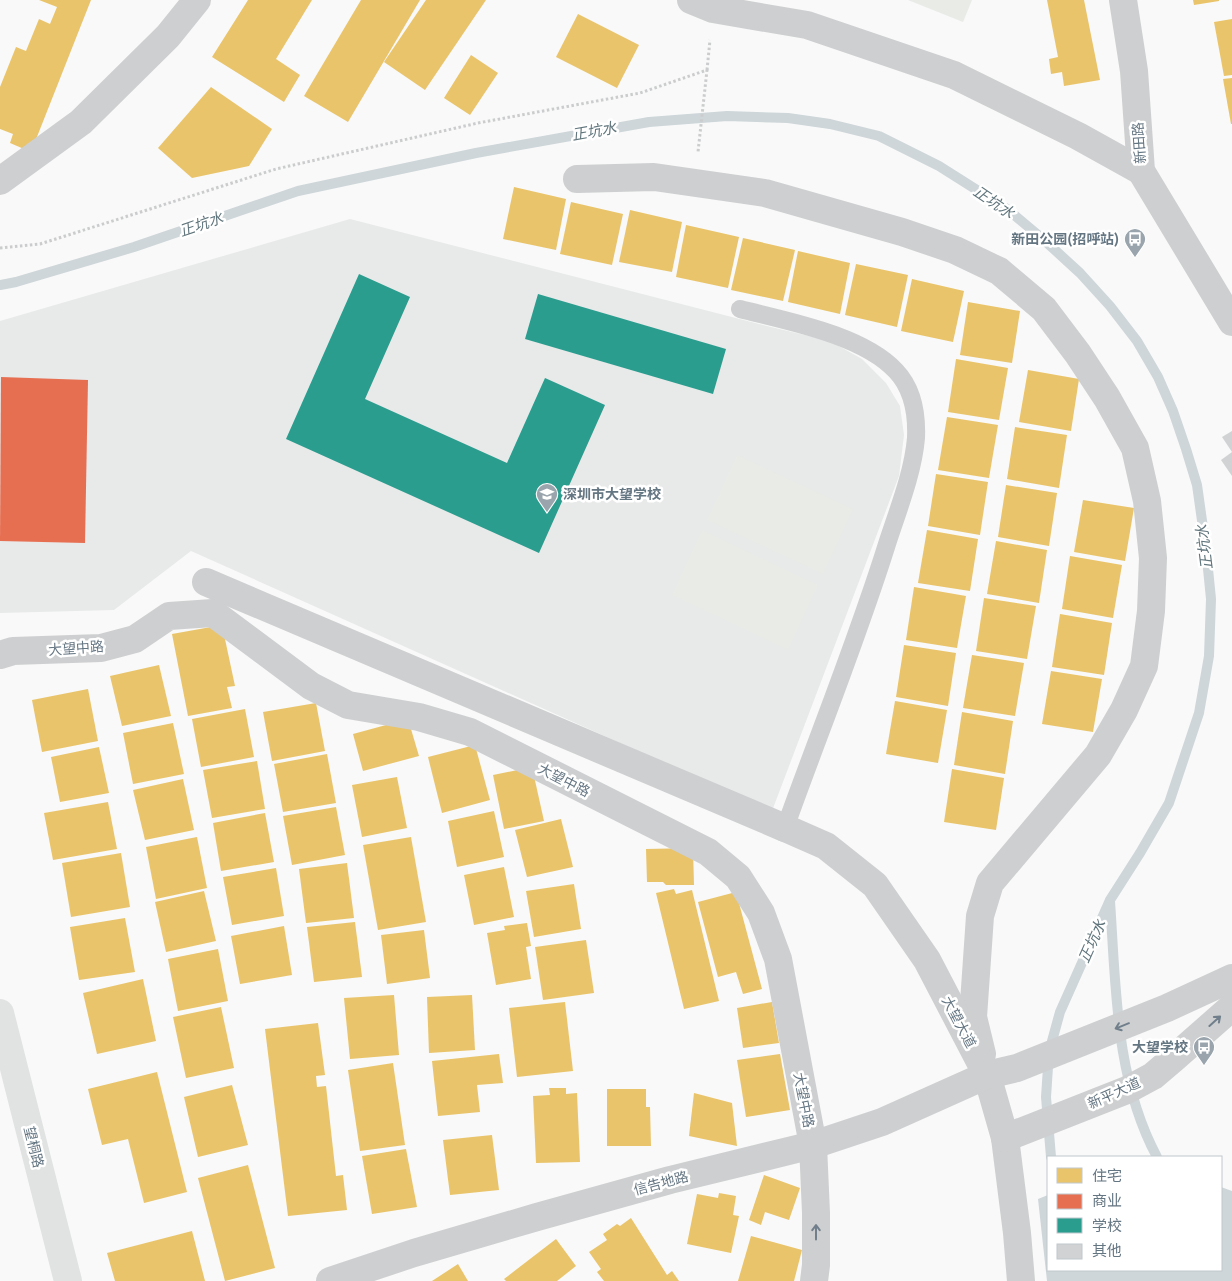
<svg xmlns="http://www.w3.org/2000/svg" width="1232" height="1281" viewBox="0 0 1232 1281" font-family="Ubuntu,'Noto Sans SC',sans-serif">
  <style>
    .built { fill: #e8e9e9 }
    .green { fill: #e8ebe6 }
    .water { fill: #ced6d9 }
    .homes { fill: #e9c46a }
    .shops { fill: #e76f51 }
    .schools { fill: #2a9d8f }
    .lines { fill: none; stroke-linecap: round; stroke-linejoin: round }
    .stream { stroke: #ced6d9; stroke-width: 10 }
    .building { fill: #d0d2d3 }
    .path { stroke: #cbcccd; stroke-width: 3; stroke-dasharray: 2.5 2.5; stroke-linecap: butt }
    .service { stroke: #cecfd0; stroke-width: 18 }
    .minor { stroke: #cecfd0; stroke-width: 28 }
    .tertiary { stroke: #cecfd0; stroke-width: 28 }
    .secondary { stroke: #e1e2e2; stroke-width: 28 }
    .oneway { stroke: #707f8b }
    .labels { text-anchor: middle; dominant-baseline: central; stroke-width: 5; stroke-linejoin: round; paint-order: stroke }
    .street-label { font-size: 14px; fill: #657683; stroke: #fff }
    .poi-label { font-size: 14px; font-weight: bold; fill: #657683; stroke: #fff; text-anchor: end }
    .water-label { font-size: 15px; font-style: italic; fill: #60757c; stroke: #fff }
  </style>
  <rect width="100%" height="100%" fill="#f9f9f9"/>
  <path class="built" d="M350,219L771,327L830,341L862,359L886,383L900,406L904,435L899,476L772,811L191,551L114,610L0,613V321Z"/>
  <g class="green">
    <path d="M908,0H972L963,22Z"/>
    <path d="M737,455L853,509L823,574L707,520Z"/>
    <path d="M702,530L818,585L788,650L672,595Z"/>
  </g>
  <path class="water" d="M1221,1187L1232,1191V1281H1047L1038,1199L1048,1195V1270H1221Z"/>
  <g class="homes">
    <path d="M39,0H91L31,152L10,143L13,134L0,129V87L16,47L26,51L39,19L50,24L57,7Z"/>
    <path d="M248,0H312L276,59L300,75L284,102L212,57Z"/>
    <path d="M361,0H420L348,122L304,96Z"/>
    <path d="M426,0H486L425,90L384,62Z"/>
    <path d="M1047,0H1084L1100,80L1064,86L1062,72L1051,74L1049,59L1058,57Z"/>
    <path d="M1193,0H1219V1L1194,5Z"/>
    <path d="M578,14L639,45L617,88L556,57Z"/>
    <path d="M1232,19V75L1224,76L1214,22Z"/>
    <path d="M471,55L498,73L470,115L444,98Z"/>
    <path d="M1232,78V124H1231L1223,79Z"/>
    <path d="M211,87L272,129L249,166L192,178L158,148Z"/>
    <path d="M514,187L566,199L556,250L503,239Z"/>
    <path d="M571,202L623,214L612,265L560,254Z"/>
    <path d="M630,210L682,222L672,272L619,262Z"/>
    <path d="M686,225L739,237L728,288L676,277Z"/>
    <path d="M743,238L795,250L783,301L731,290Z"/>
    <path d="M798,251L850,263L840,314L788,302Z"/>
    <path d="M856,264L908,275L897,327L845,315Z"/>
    <path d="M912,279L964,291L953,342L901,331Z"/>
    <path d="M968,302L1020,311L1012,363L960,355Z"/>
    <path d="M956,359L1008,368L999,420L948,412Z"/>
    <path d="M1028,370L1079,379L1071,431L1019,422Z"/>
    <path d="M947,417L998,425L989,478L938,470Z"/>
    <path d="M1015,427L1067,435L1059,488L1007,479Z"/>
    <path d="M936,474L988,482L980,535L928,526Z"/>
    <path d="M1006,485L1057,493L1049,546L998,537Z"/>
    <path d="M1083,500L1134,508L1125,561L1074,552Z"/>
    <path d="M927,530L978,539L970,591L918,583Z"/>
    <path d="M996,541L1047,550L1039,603L987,594Z"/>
    <path d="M1070,556L1122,565L1113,618L1062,609Z"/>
    <path d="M914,587L966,596L957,648L906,640Z"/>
    <path d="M984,598L1036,606L1027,659L976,651Z"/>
    <path d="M1060,614L1112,623L1104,675L1052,667Z"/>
    <path d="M222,625L235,686L227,687L232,708L188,716L172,634Z"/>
    <path d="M904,645L956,653L948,706L896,697Z"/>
    <path d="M972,655L1024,663L1015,716L963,708Z"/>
    <path d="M159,665L171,716L122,726L110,676Z"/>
    <path d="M1051,671L1102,679L1093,732L1042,724Z"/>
    <path d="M88,689L98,741L42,752L32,700Z"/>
    <path d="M895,701L947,710L938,763L886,754Z"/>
    <path d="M316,703L325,751L272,761L263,712Z"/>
    <path d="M245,709L254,757L201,767L192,719Z"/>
    <path d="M962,712L1013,721L1005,774L954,765Z"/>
    <path d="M408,719L419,756L363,771L353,734Z"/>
    <path d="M173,723L184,774L133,784L123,733Z"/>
    <path d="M475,745L490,800L442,813L428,757Z"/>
    <path d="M99,747L109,793L60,802L51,757Z"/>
    <path d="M327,754L336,803L283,812L274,764Z"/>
    <path d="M257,761L265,809L212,818L203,770Z"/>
    <path d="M532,767L544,821L504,829L493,775Z"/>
    <path d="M952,769L1004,778L996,830L944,822Z"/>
    <path d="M397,777L407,828L362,837L352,785Z"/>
    <path d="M183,779L194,830L145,840L133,790Z"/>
    <path d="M108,802L117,849L53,860L44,813Z"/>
    <path d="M336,807L345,855L292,865L283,816Z"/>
    <path d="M494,811L504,857L457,867L448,821Z"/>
    <path d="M265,813L274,862L221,871L213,823Z"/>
    <path d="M561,819L573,867L527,877L515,830Z"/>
    <path d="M197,837L207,888L156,899L146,847Z"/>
    <path d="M411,837L426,922L378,930L363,845Z"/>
    <path d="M693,848L694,885H666L663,882H647L646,849Z"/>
    <path d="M121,853L130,907L71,917L62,863Z"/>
    <path d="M347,863L354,918L306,923L299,869Z"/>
    <path d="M504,867L514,917L474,925L464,875Z"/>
    <path d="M276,868L284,916L232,925L223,877Z"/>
    <path d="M574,884L581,929L534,937L526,891Z"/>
    <path d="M674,889L676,894L692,890L719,1001L684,1009L656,893Z"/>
    <path d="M204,891L216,941L166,952L155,902Z"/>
    <path d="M736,892L762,989L743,994L736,972L718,977L698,902Z"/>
    <path d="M125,918L135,972L79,980L70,927Z"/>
    <path d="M355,922L362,977L314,982L307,927Z"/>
    <path d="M527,923L531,946L526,947L531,979L496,985L487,933L505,930L504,926Z"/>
    <path d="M284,926L292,975L240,984L231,936Z"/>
    <path d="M424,930L430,978L387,984L381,935Z"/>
    <path d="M586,940L594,993L543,1000L535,947Z"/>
    <path d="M218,949L228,1001L178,1011L168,959Z"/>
    <path d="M143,979L156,1041L97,1054L83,993Z"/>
    <path d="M394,995L399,1055L350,1059L344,998Z"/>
    <path d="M472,995L475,1050L429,1053L427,997Z"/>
    <path d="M565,1002L573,1071L517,1077L509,1008Z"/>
    <path d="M772,1002L779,1043L743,1048L737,1008Z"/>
    <path d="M221,1007L234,1068L186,1078L173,1017Z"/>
    <path d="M318,1023L325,1075L316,1076L317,1087L326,1086L336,1176L343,1175L347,1210L288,1216L265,1029Z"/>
    <path d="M499,1054L503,1083L477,1085L480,1112L438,1116L432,1061Z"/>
    <path d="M780,1054L790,1110L746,1117L737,1060Z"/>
    <path d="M393,1063L405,1145L360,1151L348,1070Z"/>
    <path d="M157,1072L187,1192L144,1203L128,1139L102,1145L88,1089Z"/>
    <path d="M232,1085L248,1145L198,1157L184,1097Z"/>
    <path d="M549,1088H566V1094L577,1093L580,1162L536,1163L533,1096L550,1095Z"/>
    <path d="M607,1089H646V1107H650L651,1146H607Z"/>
    <path d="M694,1093L732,1103L737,1146L689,1136Z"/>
    <path d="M492,1135L499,1190L450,1195L443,1140Z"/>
    <path d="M406,1149L417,1207L372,1214L362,1156Z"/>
    <path d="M248,1165L275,1268L225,1281L198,1178Z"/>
    <path d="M764,1175L800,1188L789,1220L765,1212L761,1225L749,1220Z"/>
    <path d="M719,1193L736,1196L733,1215L739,1216L731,1253L687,1244L697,1194L718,1198Z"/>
    <path d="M631,1218L667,1275L672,1271L679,1281H604L597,1272L601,1269L589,1252L607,1240L603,1234L617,1224L620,1226Z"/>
    <path d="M192,1231L205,1281H115L107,1253Z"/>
    <path d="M751,1236L802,1250L794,1281H738Z"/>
    <path d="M556,1239L576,1266L557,1281H506L504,1279Z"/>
    <path d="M458,1264L468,1281H432Z"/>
  </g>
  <path class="shops" d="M1,377L88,380L85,543L0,541Z"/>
  <g class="schools">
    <path d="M359,274L410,297L365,399L507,463L545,378L605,405L539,553L286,439Z"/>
    <path d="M538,294L726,349L713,394L525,339Z"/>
  </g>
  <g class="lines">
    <g class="stream">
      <path d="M0,285L16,282L134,247L298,191L476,153L649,122L727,116L788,118L830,124L879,136L939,166L1007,209L1044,240L1080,273L1110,306L1137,341L1158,377L1173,411L1186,449L1197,485L1206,549L1211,599L1209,656L1199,713L1169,803L1140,853L1110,900L1060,1012L1049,1052L1046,1097L1051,1157"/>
      <path d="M1110,901C1116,987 1115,1079 1157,1157"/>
    </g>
  </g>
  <g class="building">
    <path d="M1232,431V452L1222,437Z"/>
    <path d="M1232,452V476L1221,460Z"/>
  </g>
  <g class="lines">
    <g class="path">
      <path d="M707,70L710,40"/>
      <path d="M0,248L40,244L276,169L478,123L640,93L707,70L698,152"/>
    </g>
    <path class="service" d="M740,309C787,321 863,335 896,371C913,389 917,414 916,438C913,473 898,510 887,544C857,640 819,733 785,828"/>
    <g class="minor">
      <path d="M691,0L713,9L807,25L954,75L1078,136L1141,171"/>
      <path d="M577,179L654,177L765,193L902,232L955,250L999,271L1044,309L1078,354L1107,398L1135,448L1147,501L1153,558L1151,611L1144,666L1124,710L1098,755L990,883L980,916L973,1017L982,1054"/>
      <path d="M0,181L81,122L168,36L197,0"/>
      <path d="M206,582L785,828"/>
      <path d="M0,655L13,651L101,648L135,639L169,616L213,613L311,686L348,705L419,717L470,732L708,852L738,877L761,913L778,959L813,1145L816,1213V1265L814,1281"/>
    </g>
    <g class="tertiary">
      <path d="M1123,0L1134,71L1141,171L1232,322"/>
      <path d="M785,828L826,846L875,885L927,960L987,1075L1005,1138L1017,1233L1021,1281"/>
      <path d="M1005,1138L1127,1090L1153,1076L1173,1059L1232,1007"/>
      <path d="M330,1281L414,1253L537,1217L670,1180L813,1145L882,1122L987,1075L1017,1068L1167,1008L1232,978"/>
    </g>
    <path class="secondary" d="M0,1013L68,1281"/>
  </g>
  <defs><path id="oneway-shaft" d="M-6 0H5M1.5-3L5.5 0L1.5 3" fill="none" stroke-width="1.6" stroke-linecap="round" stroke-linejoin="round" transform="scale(1.25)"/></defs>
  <g class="oneway">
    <use href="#oneway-shaft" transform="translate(1215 1021) rotate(-42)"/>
    <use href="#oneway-shaft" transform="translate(1122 1026) rotate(158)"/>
    <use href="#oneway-shaft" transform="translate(816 1232) rotate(-90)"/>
  </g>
  <defs>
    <g id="bus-pin" transform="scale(1.125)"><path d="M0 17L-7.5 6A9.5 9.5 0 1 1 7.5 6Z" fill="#99a4ac" stroke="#fff"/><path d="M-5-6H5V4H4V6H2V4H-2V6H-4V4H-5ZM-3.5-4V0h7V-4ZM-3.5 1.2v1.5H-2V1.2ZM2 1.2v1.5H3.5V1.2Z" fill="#fff"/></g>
    <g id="school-pin" transform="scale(1.125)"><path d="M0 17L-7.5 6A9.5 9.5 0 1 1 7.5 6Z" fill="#99a4ac" stroke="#fff"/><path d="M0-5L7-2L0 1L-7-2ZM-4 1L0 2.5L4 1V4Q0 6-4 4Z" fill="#fff"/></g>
  </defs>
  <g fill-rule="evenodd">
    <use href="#bus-pin" x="1135" y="239"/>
    <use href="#school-pin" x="547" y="494"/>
    <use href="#bus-pin" x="1204" y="1047"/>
  </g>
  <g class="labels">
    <g class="street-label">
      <text transform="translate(1139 143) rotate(-94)">新田路</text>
      <text transform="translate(76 648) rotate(-4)">大望中路</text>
      <text transform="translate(564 780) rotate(27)">大望中路</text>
      <text transform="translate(959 1022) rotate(62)">大望大道</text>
      <text transform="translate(1114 1093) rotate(-24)">新平大道</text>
      <text transform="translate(804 1100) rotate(79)">大望中路</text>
      <text transform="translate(34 1147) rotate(76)">望桐路</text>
      <text transform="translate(661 1183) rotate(-15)">信告地路</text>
    </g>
    <g class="poi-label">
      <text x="1119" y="239">新田公园(招呼站)</text>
      <text x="563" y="494" text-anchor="start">深圳市大望学校</text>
      <text x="1188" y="1047">大望学校</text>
    </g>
    <g class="water-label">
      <text transform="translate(594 131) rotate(-10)">正坑水</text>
      <text transform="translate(994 202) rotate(34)">正坑水</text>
      <text transform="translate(201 224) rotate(-19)">正坑水</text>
      <text transform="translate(1204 547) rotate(-97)">正坑水</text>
      <text transform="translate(1092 941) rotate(-66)">正坑水</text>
    </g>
  </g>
  <rect x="1047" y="1156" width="175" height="115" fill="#ffffff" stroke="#c1c8cd"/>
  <rect x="1057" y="1168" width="25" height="15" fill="#e9c46a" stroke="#c1c8cd"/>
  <text x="1092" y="1181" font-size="15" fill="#657683">住宅</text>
  <rect x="1057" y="1194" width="25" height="15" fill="#e76f51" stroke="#c1c8cd"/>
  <text x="1092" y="1206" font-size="15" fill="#657683">商业</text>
  <rect x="1057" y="1218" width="25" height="15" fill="#2a9d8f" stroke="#c1c8cd"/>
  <text x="1092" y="1231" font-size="15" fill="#657683">学校</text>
  <rect x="1057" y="1244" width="25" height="15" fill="#d0d2d3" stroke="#c1c8cd"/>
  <text x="1092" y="1256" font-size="15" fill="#657683">其他</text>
</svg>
